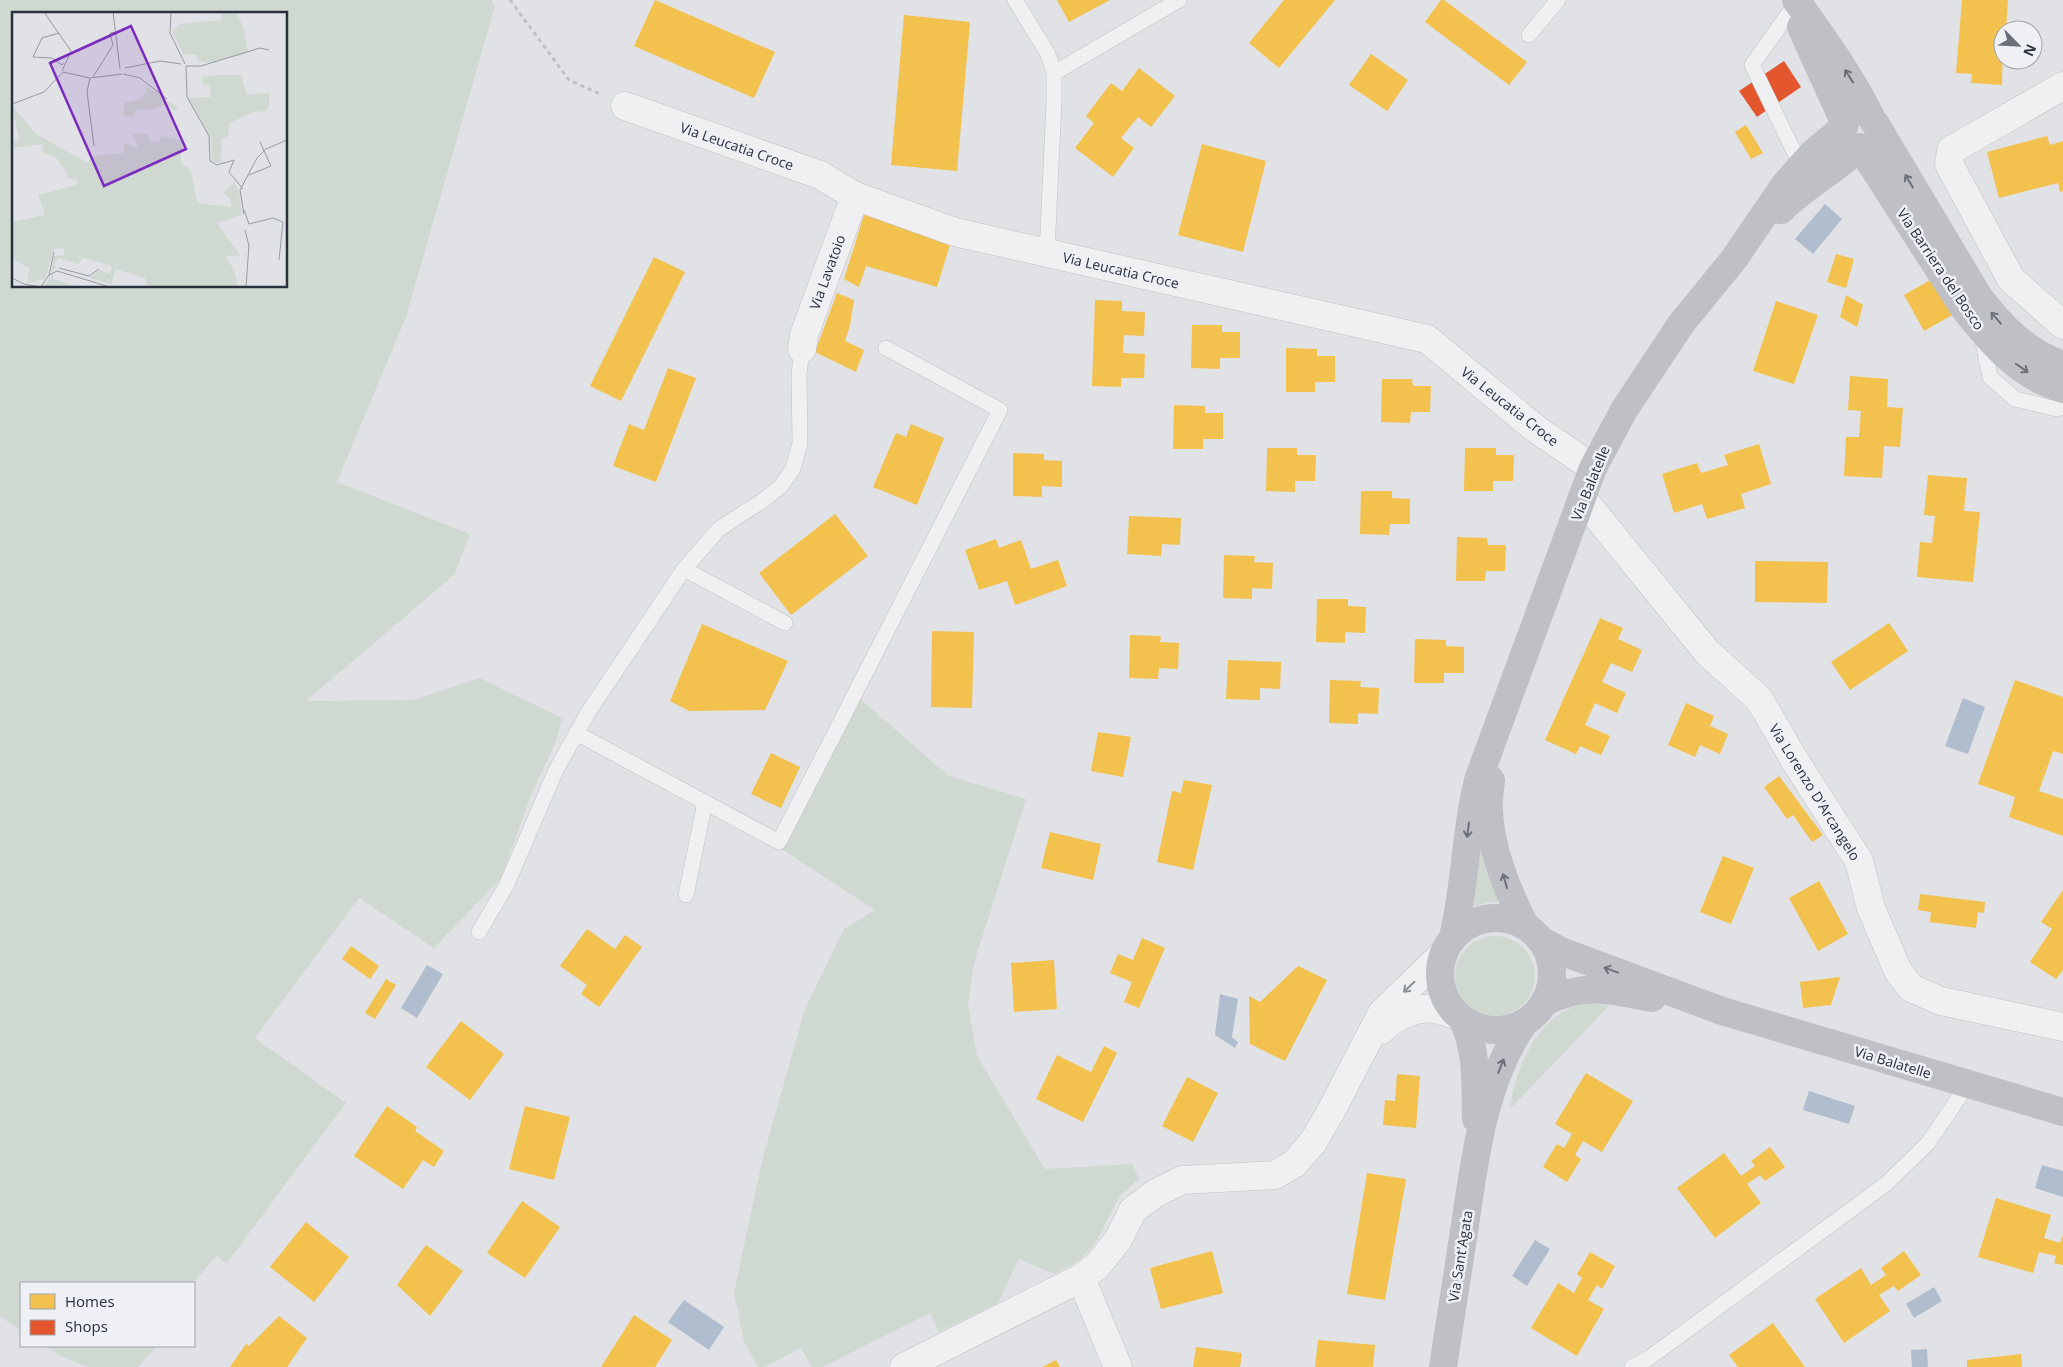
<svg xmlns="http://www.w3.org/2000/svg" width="2063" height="1367" viewBox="0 0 2063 1367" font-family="'Open Sans',sans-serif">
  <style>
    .green { fill: #d0d9d1; fill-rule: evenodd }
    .water { fill: #b0bdcf }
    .homes { fill: #f2c14e }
    .shops { fill: #e4572e }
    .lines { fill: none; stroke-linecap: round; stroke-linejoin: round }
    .service-casing { stroke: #bfc0c3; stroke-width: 16 }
    .minor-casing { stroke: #bfc0c3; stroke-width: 29 }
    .path { stroke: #bfc0c6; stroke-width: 3; stroke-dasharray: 4 4; stroke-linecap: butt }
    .service { stroke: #f0f0f2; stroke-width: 15 }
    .minor { stroke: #f0f0f2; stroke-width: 28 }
    .secondary { stroke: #bfc0c5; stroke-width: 28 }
    .oneway { stroke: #6c707a }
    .oneway2 { stroke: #8c9098 }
    .labels { text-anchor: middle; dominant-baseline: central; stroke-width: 5; stroke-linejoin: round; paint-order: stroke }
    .street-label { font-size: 14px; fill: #282f3d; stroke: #eef0f5 }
    .inset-road { fill: none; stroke: #979aa2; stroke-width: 1 }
    .view { fill: #7b2cbf; fill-opacity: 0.15; stroke: #7b2cbf; stroke-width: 2.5 }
    .inset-edge { fill: none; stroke: #282f3d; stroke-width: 2.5 }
  </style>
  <rect width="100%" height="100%" fill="#e1e2e5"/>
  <g class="green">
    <path d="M0,0H491L495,6L406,317L337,482L470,534L454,575L306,701L414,700L480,678L562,718L556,741L530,798L501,878L434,948L359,898L255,1038L346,1103L227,1263L216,1256L193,1283H21V1331L0,1316ZM14,14H286V286H14Z"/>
    <path d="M860,699L949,776L1026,799L974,963L968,1004L977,1056L1045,1169L1132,1164L1139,1179L1120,1196L1096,1242L1080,1260L1054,1274L1019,1259L998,1303L939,1332L930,1313L823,1367H812L801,1348L764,1367H758L744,1342L734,1293L762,1161L805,1009L844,929L875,910L780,848Z"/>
    <path d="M1479,836L1501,902H1488L1473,907Z"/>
    <circle cx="1495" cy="976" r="40"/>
    <path d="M1593,1003L1609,1006L1510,1109C1514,1072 1536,1020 1574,1007C1580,1004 1587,1004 1593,1003Z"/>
    <path d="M45,1346H157L138,1367H88L61,1356Z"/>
  </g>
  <g class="water">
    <path d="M1825,204L1842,219L1813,254L1795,239Z"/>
    <path d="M1963,698L1985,707L1968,754L1945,746Z"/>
    <path d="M427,965L443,974L417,1018L401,1008Z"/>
    <path d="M1220,994L1238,999L1232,1037L1238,1042L1235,1048L1215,1035Z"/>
    <path d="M1809,1091L1855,1106L1849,1124L1803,1110Z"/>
    <path d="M2042,1165L2063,1171V1197L2035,1188Z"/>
    <path d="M1535,1240L1550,1249L1527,1286L1512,1276Z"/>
    <path d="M1934,1287L1942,1301L1914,1318L1906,1304Z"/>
    <path d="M684,1300L724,1327L709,1350L668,1322Z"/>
    <path d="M1927,1349L1928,1367H1912L1911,1350Z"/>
  </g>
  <g class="homes">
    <path d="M655,0L775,52L754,98L634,46Z"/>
    <path d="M1057,0H1110L1069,22Z"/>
    <path d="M1284,0H1335L1279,68L1249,43Z"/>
    <path d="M1441,0H1444L1527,62L1509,85L1425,22Z"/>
    <path d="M1962,0H2008L2006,30H2003L2002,85L1971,83L1972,74L1956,73Z"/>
    <path d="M904,15L970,22L957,171L891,165Z"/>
    <path d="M1371,54L1408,80L1387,111L1349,85Z"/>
    <path d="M1139,68L1175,96L1151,127L1138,117L1121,138L1134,148L1113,177L1075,148L1094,123L1086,116L1111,83L1122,91Z"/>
    <path d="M1746,125L1763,153L1751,159L1735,132Z"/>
    <path d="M2047,136L2050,145L2063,141V191L2060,192L2058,183L1999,198L1987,152Z"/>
    <path d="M1202,144L1266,161L1243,252L1178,235Z"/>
    <path d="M864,215L951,241L937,287L866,266L859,287L844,279Z"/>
    <path d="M1836,254L1854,259L1846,288L1827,282Z"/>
    <path d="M654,257L685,272L621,401L590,386Z"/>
    <path d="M1934,278L1954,314L1924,331L1904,295Z"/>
    <path d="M837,293L854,300L850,325L845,341L864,350L856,372L815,352Z"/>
    <path d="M1846,295L1863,305L1857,327L1840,317Z"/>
    <path d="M1095,300L1122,301V311L1145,312L1144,336L1124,335L1123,353L1145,354L1144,378H1121V387L1092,386Z"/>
    <path d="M1776,301L1818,315L1794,384L1753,371Z"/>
    <path d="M1192,325H1222V332H1240V358H1220V369L1191,368Z"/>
    <path d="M1286,348L1317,349V356H1335V382H1315V392H1286Z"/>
    <path d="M668,368L696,378L656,482L613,466L629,424L644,430Z"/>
    <path d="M1850,376L1888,379L1887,407L1903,408L1900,447L1884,446L1882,478L1844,476L1846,437H1859L1861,411L1848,410Z"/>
    <path d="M1382,379H1412L1413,386H1431L1430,412H1411L1410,423L1381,422Z"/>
    <path d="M1174,405L1205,406V413H1223V439H1203V449H1173Z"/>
    <path d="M911,424L944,438L917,505L873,487L896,433L906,437Z"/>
    <path d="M1759,444L1771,484L1741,494L1745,508L1707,519L1702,504L1674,513L1662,474L1697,463L1701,473L1728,465L1724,455Z"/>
    <path d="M1267,448H1297V455H1316L1315,481H1295V492L1266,491Z"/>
    <path d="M1465,448H1496V455H1514L1513,481H1493V491H1464Z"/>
    <path d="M1013,453L1044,454V460L1062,461V487L1042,486V497L1013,496Z"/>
    <path d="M1928,475L1967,478L1964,511L1980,512L1973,582L1917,577L1920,542L1932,543L1935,516L1924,515Z"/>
    <path d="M1361,491H1392V498L1410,499V524H1390L1389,535L1360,534Z"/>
    <path d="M835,514L868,556L791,615L759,573Z"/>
    <path d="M1129,516L1181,518L1180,545L1162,544L1161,556L1127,554Z"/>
    <path d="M1457,537L1487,538L1488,545H1506L1505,571H1486L1485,581H1456Z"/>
    <path d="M996,539L999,548L1021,540L1031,569L1058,560L1067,586L1015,605L1007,581L979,590L965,550Z"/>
    <path d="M1224,555L1255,556L1254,562L1273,563L1272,589L1252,588V599L1223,598Z"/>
    <path d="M1755,561L1828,562L1827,603L1755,602Z"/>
    <path d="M1317,599H1348V606L1366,607L1365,633L1345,632V643L1316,642Z"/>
    <path d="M1600,618L1623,628L1618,639L1642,650L1632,672L1611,663L1602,682L1626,693L1617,713L1595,703L1585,725L1610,736L1601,755L1580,746L1576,754L1545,740Z"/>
    <path d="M1889,623L1908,651L1850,690L1831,662Z"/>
    <path d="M702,624L788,661L765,710L689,711L670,701Z"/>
    <path d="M932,631L974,632L972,708L931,707Z"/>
    <path d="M1130,635L1161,636L1160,642L1179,643L1178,669L1159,668L1158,679L1129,678Z"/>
    <path d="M1415,639L1446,640V646L1464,647V673H1444V683H1414Z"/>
    <path d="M1228,660L1281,662L1280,689L1260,688V700L1226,699Z"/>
    <path d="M1330,680L1361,681L1360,687L1379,688L1378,714L1358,713V724L1329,723Z"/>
    <path d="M2015,680L2063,697V754L2053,751L2039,791L2063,799V836L2009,817L2015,797L1978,784Z"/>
    <path d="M1686,703L1714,716L1710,726L1728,734L1720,754L1700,745L1695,757L1668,745Z"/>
    <path d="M1098,732L1131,737L1123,777L1091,771Z"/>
    <path d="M771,753L800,767L781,808L751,794Z"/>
    <path d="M1779,776L1823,835L1812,842L1793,815L1787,819L1764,787Z"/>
    <path d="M1184,780L1212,785L1193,870L1157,862L1172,791L1181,793Z"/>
    <path d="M1050,832L1101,844L1093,880L1041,868Z"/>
    <path d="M1723,856L1754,868L1731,924L1700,912Z"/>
    <path d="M1819,881L1848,934L1818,951L1789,898Z"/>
    <path d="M2063,890V970L2056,979L2030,962L2052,929L2041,922Z"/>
    <path d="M1920,894L1985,902L1984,913L1978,912L1976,928L1930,922L1931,912L1918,910Z"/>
    <path d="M587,929L615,949L625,935L642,947L599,1007L581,994L587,985L560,966Z"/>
    <path d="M1142,938L1165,948L1139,1008L1124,1002L1132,982L1110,973L1118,954L1133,960Z"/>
    <path d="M351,946L379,966L370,979L342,959Z"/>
    <path d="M1054,960L1057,1009L1014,1012L1011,963Z"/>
    <path d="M1298,966L1327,980L1285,1061L1250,1044L1249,996L1260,1002Z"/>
    <path d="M1840,977L1831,1005L1803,1008L1800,982Z"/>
    <path d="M386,979L396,985L375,1019L365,1013Z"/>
    <path d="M461,1021L504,1054L470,1100L426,1067Z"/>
    <path d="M1104,1046L1117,1053L1083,1122L1036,1099L1057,1055L1091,1072Z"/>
    <path d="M1586,1073L1633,1101L1602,1152L1583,1141L1575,1155L1581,1159L1567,1182L1543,1167L1557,1144L1564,1148L1572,1134L1555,1124Z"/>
    <path d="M1397,1074L1420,1076L1416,1128L1383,1125L1385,1100L1395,1101Z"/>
    <path d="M1187,1077L1218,1093L1193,1142L1162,1126Z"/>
    <path d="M387,1106L417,1127L415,1131L444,1151L434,1167L423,1160L403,1189L354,1156Z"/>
    <path d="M525,1106L570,1117L554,1180L509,1169Z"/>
    <path d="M1770,1147L1785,1167L1765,1181L1760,1175L1747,1184L1761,1203L1715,1238L1677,1188L1724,1153L1741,1176L1755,1166L1751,1161Z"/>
    <path d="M1367,1173L1406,1179L1385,1300L1347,1294Z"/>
    <path d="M1996,1198L2051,1215L2044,1238L2060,1243L2063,1235V1265L2054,1263L2056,1256L2039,1252L2033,1273L1978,1257Z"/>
    <path d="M522,1201L560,1227L525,1278L487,1253Z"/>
    <path d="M306,1222L349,1257L314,1302L270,1267Z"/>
    <path d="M426,1245L463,1271L430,1316L397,1285Z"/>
    <path d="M1212,1251L1223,1293L1161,1309L1150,1268Z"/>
    <path d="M1904,1251L1921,1275L1898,1291L1894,1286L1879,1295L1890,1311L1844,1343L1815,1299L1861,1268L1871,1285L1886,1275L1881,1268Z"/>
    <path d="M1590,1252L1615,1266L1602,1289L1597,1285L1588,1300L1604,1309L1577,1356L1531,1328L1558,1283L1574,1293L1582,1278L1577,1274Z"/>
    <path d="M634,1315L672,1340L655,1367H601Z"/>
    <path d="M279,1316L307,1338L287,1367H230L246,1344L249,1346Z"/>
    <path d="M1773,1323L1805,1367H1738L1729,1355Z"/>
    <path d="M1318,1340L1375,1345L1373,1367H1315Z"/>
    <path d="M1196,1347L1242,1353L1240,1367H1193Z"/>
    <path d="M2021,1354L2022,1367H1967V1360Z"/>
    <path d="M1056,1360L1060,1367H1042Z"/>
  </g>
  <path class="shops" d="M1784,61L1801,87L1757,117L1739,91Z"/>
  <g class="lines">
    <g class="service-casing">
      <g id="service">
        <path d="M1015,0L1048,54L1054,73V102L1047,253"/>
        <path d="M1793,7L1752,65L1801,166"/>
        <path d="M1529,35L1558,0"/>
        <path d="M1054,73L1179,0"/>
        <path d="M1982,337L1990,377L2015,399L2057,409L2063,407"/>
        <path d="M684,569L785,623"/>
        <path d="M576,733L779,842L1000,410L886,348"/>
        <path d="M686,895L705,802"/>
        <path d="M479,932L507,884L556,770L589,711L684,569L719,529L765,499L780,487L793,469L800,443L799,374L802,349"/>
        <path d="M1632,1367L1649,1358L1886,1184L1928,1143L1968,1084"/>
      </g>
    </g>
    <g class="minor-casing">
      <g id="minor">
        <path d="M2063,86L1951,150L1949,164L2011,279L2063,325"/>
        <path d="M625,106L820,175L855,196L955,232L1427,339L1536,429L1593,468"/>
        <path d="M802,349L804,335L855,196"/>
        <path d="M1582,498L1707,652L1759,699L1795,761L1859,861L1871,908L1898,971L1911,988L1941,1001L2063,1027"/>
        <path d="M1381,1030C1394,1017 1416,1006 1435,1009C1443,1010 1451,1014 1458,1016"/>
        <path d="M1081,1278L1118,1367"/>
        <path d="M904,1367L1081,1278L1097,1266L1118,1240L1133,1210L1156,1193L1182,1180L1275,1175L1294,1164L1313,1142L1330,1113L1382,1013L1444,953"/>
      </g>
    </g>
    <path class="path" d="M510,0L569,80L600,94"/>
    <use href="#service" class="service"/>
    <use href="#minor" class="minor"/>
    <g class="secondary">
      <path d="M1796,0C1824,39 1851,76 1872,119"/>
      <path d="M1801,27L1845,124"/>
      <path d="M1875,123L1979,297C2002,327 2026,352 2063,365"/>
      <path d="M1781,210C1805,186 1836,170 1860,147L1963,307C1990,342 2020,377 2063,389"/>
      <path d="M1491,780C1490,790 1488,801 1489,811C1491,851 1507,890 1525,925"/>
      <circle cx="1496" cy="974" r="56"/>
      <path d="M1453,937C1466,884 1465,829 1479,777L1593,468L1624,410L1681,324L1734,259L1786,183L1813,153L1844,127"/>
      <path d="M1542,941L1563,952L1722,1011L2063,1112"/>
      <path d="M1545,1002C1584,982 1611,990 1652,998"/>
      <path d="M1463,1020C1478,1054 1475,1083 1476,1119"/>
      <path d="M1443,1367C1450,1320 1458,1272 1465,1225C1475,1156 1484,1081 1524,1023"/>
    </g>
  </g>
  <defs><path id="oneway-shaft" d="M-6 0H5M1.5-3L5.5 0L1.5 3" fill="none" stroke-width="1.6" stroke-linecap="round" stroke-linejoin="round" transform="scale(1.25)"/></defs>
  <g class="oneway">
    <use href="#oneway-shaft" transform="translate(1849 76) rotate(-122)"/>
    <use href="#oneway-shaft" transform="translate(1909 181) rotate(-121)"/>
    <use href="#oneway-shaft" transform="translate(1996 318) rotate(-131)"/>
    <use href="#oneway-shaft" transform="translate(2022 368) rotate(35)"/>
    <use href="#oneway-shaft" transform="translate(1468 830) rotate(97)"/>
    <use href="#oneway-shaft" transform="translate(1505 881) rotate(-106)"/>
    <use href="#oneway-shaft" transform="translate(1611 970) rotate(-160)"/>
    <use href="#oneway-shaft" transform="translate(1501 1066) rotate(-68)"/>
  </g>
  <use class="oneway2" href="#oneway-shaft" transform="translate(1409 987) rotate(136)"/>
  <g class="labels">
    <g class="street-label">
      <text transform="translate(737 146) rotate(19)">Via Leucatia Croce</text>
      <text transform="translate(1941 269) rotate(56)">Via Barriera del Bosco</text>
      <text transform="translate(1121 270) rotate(13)">Via Leucatia Croce</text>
      <text transform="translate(827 272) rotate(-70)">Via Lavatoio</text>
      <text transform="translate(1510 406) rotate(38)">Via Leucatia Croce</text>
      <text transform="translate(1590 483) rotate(-68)">Via Balatelle</text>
      <text transform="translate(1815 792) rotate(58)">Via Lorenzo D'Arcangelo</text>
      <text transform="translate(1893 1062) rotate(17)">Via Balatelle</text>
      <text transform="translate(1460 1256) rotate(-81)">Via Sant'Agata</text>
    </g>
  </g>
  <g transform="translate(12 12)">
    <rect width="275" height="275" fill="#e1e2e5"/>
    <path d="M209,0H224L232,17L236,41L196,51L186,48L183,42L172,43L160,19L169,12L209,8ZM206,63H229L235,83L257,81V94L253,99L242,100L216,112L217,124L210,127L209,150L205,151L200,149L199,127L176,86L199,85L197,73H191L190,65ZM133,74L147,82L154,92L157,89L166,95L163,99L154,92L141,97L124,98L122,105L111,104L113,91L129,87L134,80ZM0,93L23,121L75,151L80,144L112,141V131L126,136L120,121L137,123V128L147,131L149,124L171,129L168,150L179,159L185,191L219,195V189L212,180L222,170L227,180L230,203L205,211L228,243L214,245L222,258L226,275H142L135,273L133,266L104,257L99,273L78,266L87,258L98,262L100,254L64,244L70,247L66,252L46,246L42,253L45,255L39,260L42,244L53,243L51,236L42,237L33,267L15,271L18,256L0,247V210L33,203L26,183L64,173L66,168L55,166V161L43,144L30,141L31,132L2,136L1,129L7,128ZM41,262V267L65,275H32Z" fill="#d0d9d1"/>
    <path class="inset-road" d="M32,0L59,39L50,59M101,0L108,57M159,0L158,21L173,52M47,21L30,26L21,45L40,46L50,53L52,51M174,54H189L248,36L257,38M174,54L175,85L197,124L198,149L205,153L222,148L217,160L231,177M113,56L148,49L169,52M51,60L78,66L110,62M111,62L128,66L155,87M81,65L101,33L98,21L103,20M78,66L75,80L82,134M0,92L32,80L51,60M237,163L259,154L248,130M232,198L237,212L261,206L271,210L267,248M232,202L228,178L245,146L254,137L275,128M233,218L237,234M47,256L77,264L87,257M37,263L45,259L98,275M0,266L12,272L28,275M29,275L37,263L42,240M234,275L237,233"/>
    <path class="view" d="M119,14L174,137L92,174L38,51Z"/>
    <rect width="275" height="275" class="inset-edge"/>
  </g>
  <rect x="20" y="1282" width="175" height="65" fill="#eef0f5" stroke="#9fa3ab"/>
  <rect x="30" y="1294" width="25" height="15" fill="#f2c14e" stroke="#9fa3ab"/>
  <text x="65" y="1307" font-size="15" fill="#282f3d">Homes</text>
  <rect x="30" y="1320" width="25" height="15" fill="#e4572e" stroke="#9fa3ab"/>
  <text x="65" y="1332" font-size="15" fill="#282f3d">Shops</text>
  <g transform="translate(2018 45) rotate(114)"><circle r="24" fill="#eef0f5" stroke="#9fa3ab"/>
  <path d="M0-4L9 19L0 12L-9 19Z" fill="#696e78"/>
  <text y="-8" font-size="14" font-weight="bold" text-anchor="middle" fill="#282f3d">N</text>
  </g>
</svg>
